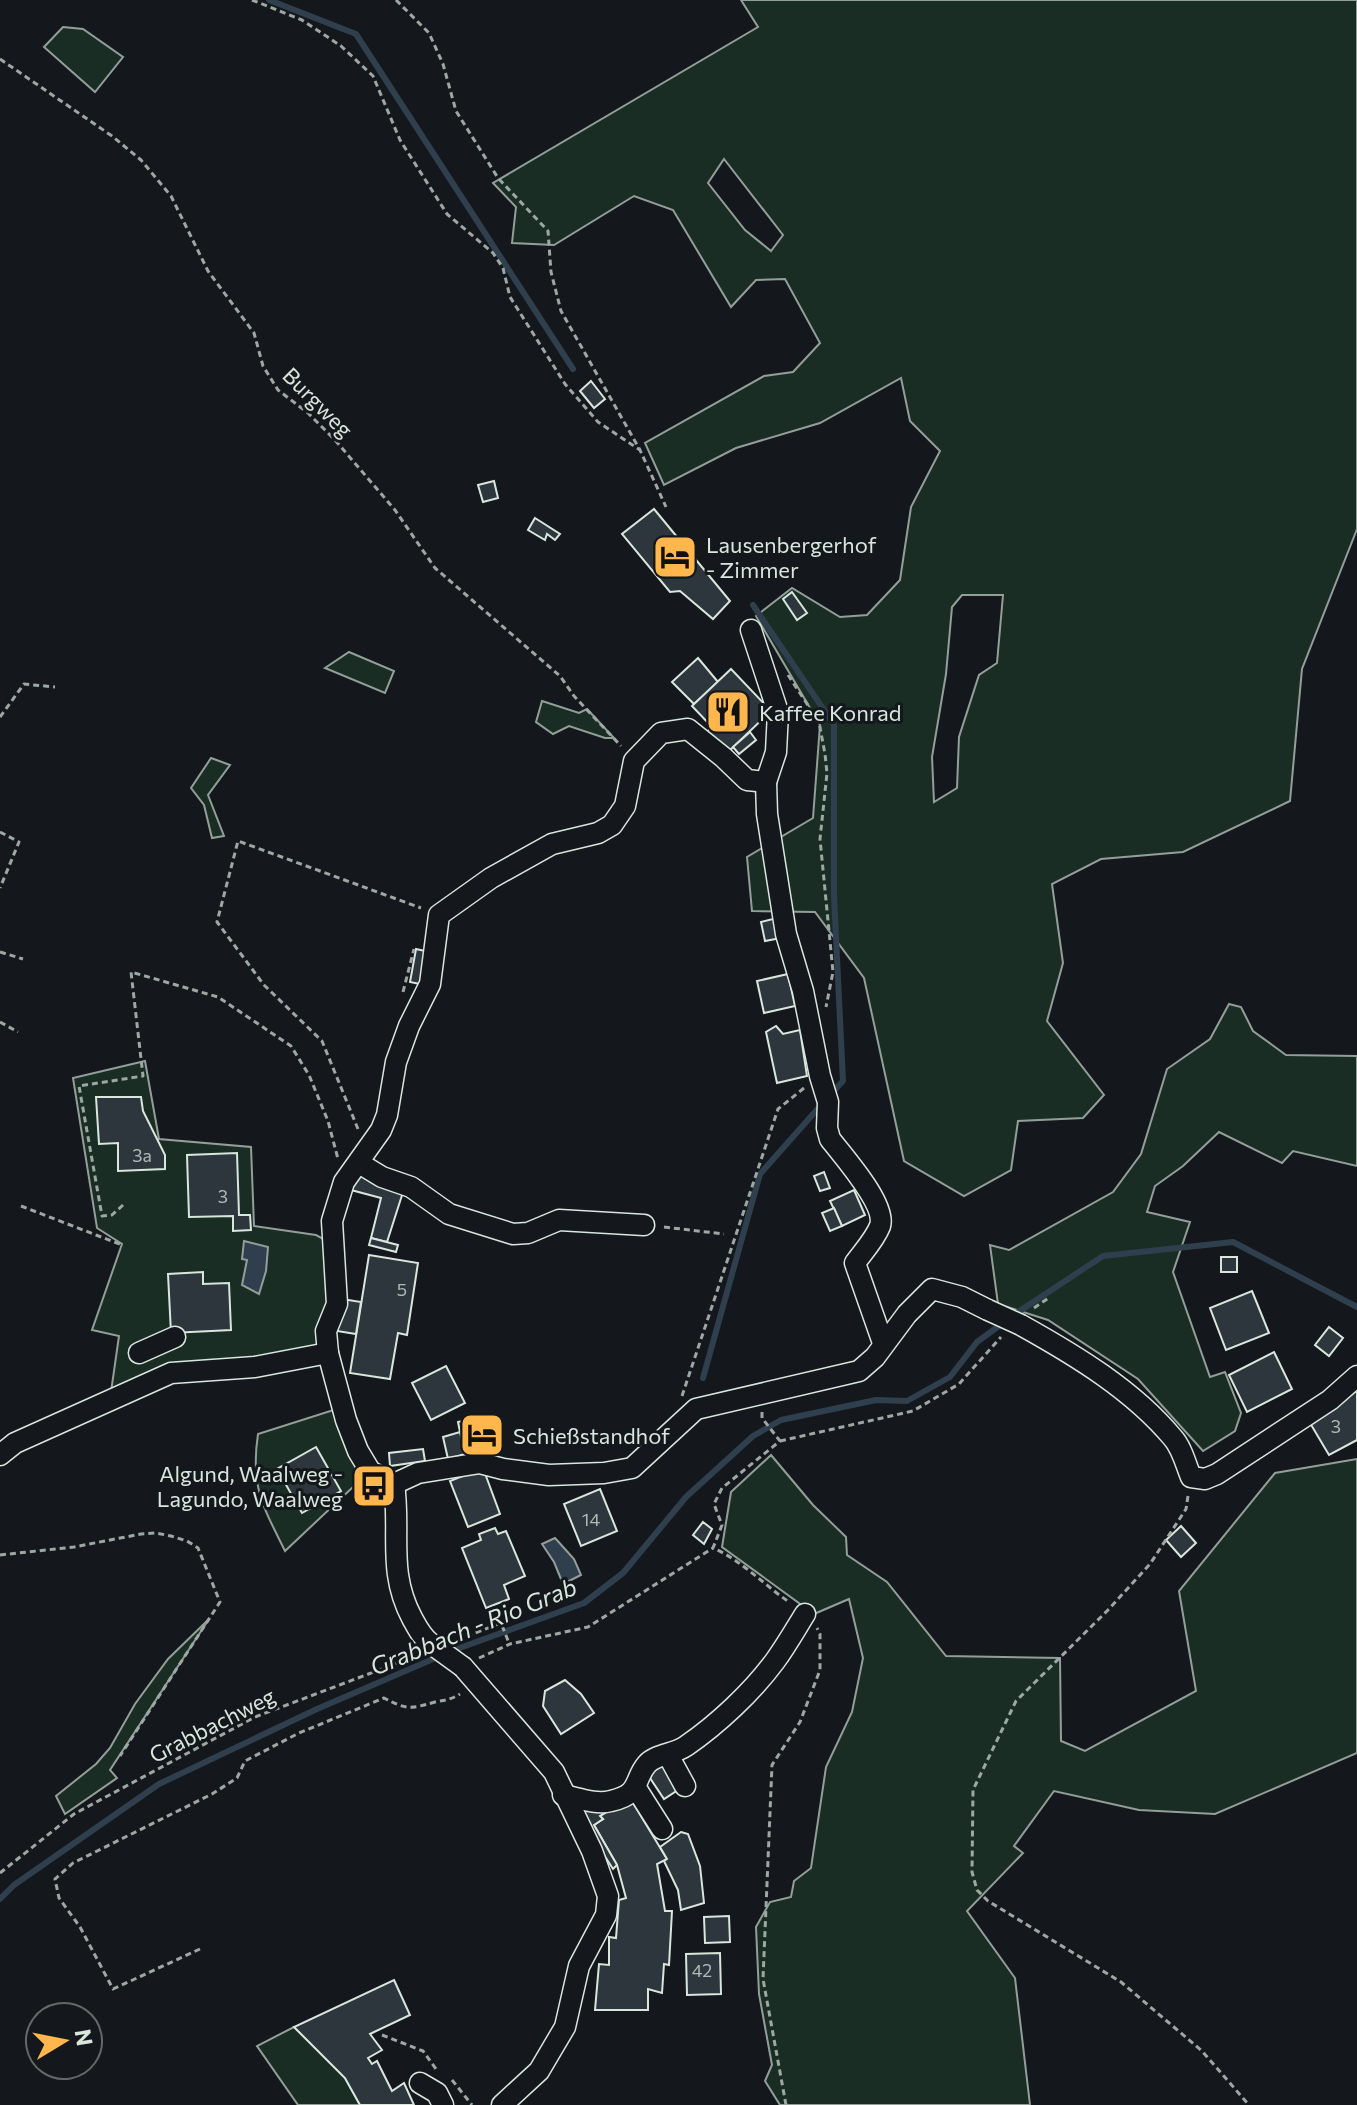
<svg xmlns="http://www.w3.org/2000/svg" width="1357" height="2105" viewBox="0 0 1357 2105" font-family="Commissioner,sans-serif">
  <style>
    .green { fill: #1a2d24; stroke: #939e99; stroke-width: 2; fill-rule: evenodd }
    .water { fill: #2f3f4d; stroke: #939e99; stroke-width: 2 }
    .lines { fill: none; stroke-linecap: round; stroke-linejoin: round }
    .stream { stroke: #2f3f4d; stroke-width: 6 }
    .building { fill: #2c363c; stroke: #d8e6dc; stroke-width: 2 }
    .minor-casing { stroke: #d8e6dc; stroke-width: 23 }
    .path { stroke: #9da8a2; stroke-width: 3; stroke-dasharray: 6 4; stroke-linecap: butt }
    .minor { stroke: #14181c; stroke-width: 20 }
    .minor-bridge-casing { stroke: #d8e6dc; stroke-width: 23; stroke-linecap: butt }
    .minor-bridge { stroke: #14181c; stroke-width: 20 }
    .labels { text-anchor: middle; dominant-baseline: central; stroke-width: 6; stroke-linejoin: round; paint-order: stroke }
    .number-label { font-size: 18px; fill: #adbab4 }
    .street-label { font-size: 22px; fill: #d8e6dc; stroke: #14181c }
    .poi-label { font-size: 22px; fill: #d8e6dc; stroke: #14181c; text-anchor: start }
    .water-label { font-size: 24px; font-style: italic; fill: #d8e6dc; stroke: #14181c }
  </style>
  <rect width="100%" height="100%" fill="#14181c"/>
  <g class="green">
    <path d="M741,0H1357V529L1302,669L1290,801L1183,852L1101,859L1052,884L1063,963L1047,1021L1104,1095L1083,1118L1018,1121L1011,1170L964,1196L904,1161L864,978L815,912L752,911L747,857L813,818L820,725L756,616L792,588L840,617L867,615L900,580L911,507L940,451L910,421L901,378L820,423L736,448L664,485L645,443L764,376L793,372L820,343L785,279L756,280L731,307L673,210L634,196L554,245L512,243L516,207L493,183L758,27ZM724,159L783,235L771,251L745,230L708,183ZM962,595H1003L997,663L979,675L959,737L957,788L934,802L932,757L946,674L952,607Z"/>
    <path d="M63,27L83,29L123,57L95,92L44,47Z"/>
    <path d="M349,652L394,671L385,693L325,668Z"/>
    <path d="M542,701L579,713L587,709L614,738H605L569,726L553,734L536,722Z"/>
    <path d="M211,758L230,765L208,795L224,836L212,838L204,805L191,788Z"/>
    <path d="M1229,1004L1241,1007L1253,1031L1286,1055L1357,1056V1166L1293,1151L1282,1163L1219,1132L1183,1166L1155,1186L1147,1212L1190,1222L1173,1272L1210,1377L1225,1372L1241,1413L1235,1431L1203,1451L1138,1379L1048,1320L998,1304L990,1245L1009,1250L1113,1192L1141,1154L1167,1069L1210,1039Z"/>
    <path d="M145,1061L159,1139L251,1147L254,1226L316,1235L333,1244L328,1353L171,1373L110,1399L119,1336L92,1330L122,1244L97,1228L73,1078Z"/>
    <path d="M343,1407L370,1471L285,1551C263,1506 250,1487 258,1434Z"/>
    <path d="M771,1455L813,1505L846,1537L847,1555L887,1582L946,1656L1060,1658L1061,1741L1085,1751L1196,1691L1179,1591L1275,1473L1357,1459V1753L1215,1814L1139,1810L1054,1791L1014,1846L1023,1853L967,1911L1015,1978L1030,2105H780L765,2081L772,2065L759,1994L756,1927L770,1902L791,1897L794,1881L811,1868L826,1767L852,1712L863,1658L849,1599L814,1614L722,1547L731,1492Z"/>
    <path d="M209,1619L110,1770L117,1778L65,1814L56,1796L96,1764L110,1748L135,1704L168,1659Z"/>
    <path d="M294,2027L345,2078L360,2105H298L257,2046Z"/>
  </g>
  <g class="water">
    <path d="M244,1241L268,1247L266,1271L259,1294L242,1285L247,1260L242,1259Z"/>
    <path d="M555,1538L574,1559L581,1575L563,1584L554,1562L542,1544Z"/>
  </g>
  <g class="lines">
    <g class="stream">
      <path d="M269,0L356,34L573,369"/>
      <path d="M753,605L834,725V896L843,1081L829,1096"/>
      <path d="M1012,1316L1103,1256L1233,1242L1357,1307"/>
      <path d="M703,1378L760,1174L822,1104"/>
      <path d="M0,1899L14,1885L159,1784L317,1709L454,1650L584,1603L623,1573L686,1497L753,1436L781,1420L876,1400L907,1401L950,1377L977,1342L1003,1323"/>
    </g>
  </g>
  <g class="building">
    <path d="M591,381L605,399L594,408L580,391Z"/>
    <path d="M494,481L498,498L483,502L478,485Z"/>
    <path d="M654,509L730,601L713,619L680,591L670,592L622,534Z"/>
    <path d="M535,518L560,534L555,540L547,534L545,540L528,530Z"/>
    <path d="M792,592L807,613L797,620L783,599Z"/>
    <path d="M698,658L718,682L694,704L672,682Z"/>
    <path d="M731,669L771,711L726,754L706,733L712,727L692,706Z"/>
    <path d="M750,732L756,740L739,754L733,747Z"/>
    <path d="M777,918L781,938L765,941L761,922Z"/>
    <path d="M416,949L430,952L425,985L410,982Z"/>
    <path d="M788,974L795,1006L764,1013L757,981Z"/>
    <path d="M776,1026L783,1034L800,1030L807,1076L777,1083L766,1032Z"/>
    <path d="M96,1097H141L143,1111L165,1155V1169L118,1171V1143L99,1144Z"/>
    <path d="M237,1153L239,1215H250L251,1230L233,1231V1216L189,1217L187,1155Z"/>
    <path d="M824,1172L830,1188L820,1191L814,1176Z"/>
    <path d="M357,1173L404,1189L387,1242L371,1238L381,1198L351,1190Z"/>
    <path d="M854,1190L865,1215L842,1226L830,1201Z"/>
    <path d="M834,1208L842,1226L830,1231L822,1213Z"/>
    <path d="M371,1238L398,1245L396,1252L369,1245Z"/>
    <path d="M369,1255L418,1263L407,1335L398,1333L390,1379L350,1373Z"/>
    <rect x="1221" y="1257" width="16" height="15"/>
    <path d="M203,1272V1284L229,1283L231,1330L171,1333L168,1274Z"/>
    <path d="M1252,1291L1269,1333L1226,1350L1210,1308Z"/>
    <path d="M342,1299L361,1302L356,1334L337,1331Z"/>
    <path d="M1329,1327L1343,1338L1329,1356L1315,1345Z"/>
    <path d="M1274,1352L1292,1389L1247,1412L1229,1375Z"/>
    <path d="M446,1366L465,1403L431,1420L412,1383Z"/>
    <path d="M1357,1391V1440L1329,1455L1310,1423L1335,1401Z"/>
    <path d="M484,1416L485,1424L495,1422L501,1450L465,1457L458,1422Z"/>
    <path d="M460,1432L465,1454L448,1459L443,1437Z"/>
    <path d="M316,1447L341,1491L302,1513L277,1469Z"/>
    <path d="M423,1449L425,1461L390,1466L389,1453Z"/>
    <path d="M483,1468L500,1514L468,1527L450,1481Z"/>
    <path d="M600,1489L617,1531L581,1546L564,1504Z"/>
    <path d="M703,1522L712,1529L704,1544L693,1535Z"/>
    <path d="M1181,1526L1196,1543L1181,1557L1166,1540Z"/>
    <path d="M495,1528L498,1534L506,1531L525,1576L504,1585L509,1599L486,1608L462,1548L481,1540L479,1534Z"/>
    <path d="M565,1680L581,1694L594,1713L561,1734L543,1706L545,1691Z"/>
    <path d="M664,1764L681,1788L664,1799L648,1775Z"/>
    <path d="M630,1798L667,1859L657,1864L665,1911H672L669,1965L664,1964L662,1993L648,1989V2010H595L599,1964L609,1965V1937L616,1938L619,1900L626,1898L617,1865L594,1825L603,1819L600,1816Z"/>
    <path d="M581,1806L608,1811L600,1816L603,1819L594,1825L617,1865L613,1869L578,1814Z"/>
    <path d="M681,1832L688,1834L700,1866L704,1903L681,1910L678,1890L664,1861L667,1859L660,1847Z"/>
    <path d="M729,1916L730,1942L705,1943L704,1917Z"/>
    <path d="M720,1953L721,1994L687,1995L686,1954Z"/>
    <path d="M394,1980L410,2015L370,2034L382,2050L368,2058L372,2064L377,2061L392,2091L404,2083L414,2105H360L345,2078L294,2027Z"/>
  </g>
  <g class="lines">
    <g class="minor-casing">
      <g id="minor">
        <path d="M766,782L767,814L786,934L803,991L820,1076L828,1102L827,1128L830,1139C843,1156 887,1205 880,1226C875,1239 863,1252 855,1263L883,1343"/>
        <path d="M359,1163L382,1177L411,1187L449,1214L513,1234L528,1233L559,1220L644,1225"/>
        <path d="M1021,1325C1075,1355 1133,1390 1173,1438C1182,1448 1186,1465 1191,1477L1205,1479L1217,1474L1330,1400L1357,1376"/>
        <path d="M139,1353L175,1337"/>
        <path d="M0,1455L15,1443L171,1373L255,1367L328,1353"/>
        <path d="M394,1484L370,1471L358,1451L346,1420L328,1353L326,1331L337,1304L332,1221L344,1182L381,1130L387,1115L396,1062L409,1026L430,984L439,915L491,878L552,844L598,833L612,825L625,806L634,761L661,733L688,729L723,757L747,780L766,782L776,752L778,712L751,630"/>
        <path d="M394,1484L418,1473L480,1463L503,1469L549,1475L604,1473L632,1468L696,1409L859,1371L875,1357L907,1314L932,1289L962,1297L988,1310"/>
        <path d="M394,1484C401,1533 387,1571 412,1618C417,1627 421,1636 430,1643"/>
        <path d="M463,1667L554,1772L592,1851L608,1896L606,1915L579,1966L565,2027L539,2071L502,2105"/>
        <path d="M668,1755L685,1786"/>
        <path d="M636,1788L662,1829"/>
        <path d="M563,1795C578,1798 596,1805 611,1801C642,1794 633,1780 647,1764C656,1754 675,1754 686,1746C718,1724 752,1692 775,1661C786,1646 795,1630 805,1614"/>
        <path d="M420,2083L437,2093L443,2105"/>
      </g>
    </g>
    <g class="path">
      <path d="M252,0L302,20L341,46L373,76L400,140L447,214L493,253L503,268L510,297L565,384L598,422L640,450"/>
      <path d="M396,0L429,33L443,64L456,111L498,178L548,231L551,272L561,311L640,450L666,507"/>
      <path d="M0,59L112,136L141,160L171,196L208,271L254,333L263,366L278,390L308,413L335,440L395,510L435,568L560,676L574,696L621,746"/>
      <path d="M788,675L819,722L825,754L827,773L820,839L833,972L826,1007"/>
      <path d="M0,717L24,684L55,687"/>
      <path d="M0,832L19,842L0,888"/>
      <path d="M0,952L23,959"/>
      <path d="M403,992L414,949"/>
      <path d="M0,1022L18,1032"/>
      <path d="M358,1129L322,1041L264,985L217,922L238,841L421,908"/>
      <path d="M123,1205L112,1215L102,1216L79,1086L143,1076L131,972L218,997L291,1046L309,1075L328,1121L338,1159"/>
      <path d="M21,1206L122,1245"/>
      <path d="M664,1227L724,1234"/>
      <path d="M1034,1308L1050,1297"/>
      <path d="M682,1396L778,1109L804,1088"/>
      <path d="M762,1412V1418L780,1441L722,1488L714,1504L722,1525L713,1548C741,1560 763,1584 789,1602"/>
      <path d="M780,1441L913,1411L959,1384L1001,1337"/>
      <path d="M1188,1496L1186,1509L1150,1564L1108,1610L1016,1701L973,1790L972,1872L977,1890L988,1901L1121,1982L1202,2051L1249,2105"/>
      <path d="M0,1555L74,1547L141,1534L156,1533L171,1536L187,1541L198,1548L220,1602L120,1756"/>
      <path d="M457,1640L501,1623L509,1643"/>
      <path d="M479,1658L510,1644L588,1627L713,1548"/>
      <path d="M0,1873L74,1814L255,1717L416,1656"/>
      <path d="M200,1949L113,1989L80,1927L59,1898L55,1879L73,1863L212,1794L237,1778L245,1761L299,1733L384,1698C407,1710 410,1709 435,1702C445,1700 450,1700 460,1694"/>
      <path d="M382,2035L423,2051L436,2069"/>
      <path d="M452,2080L472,2105"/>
      <path d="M786,2105L763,1979L772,1765L800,1722L820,1670V1634L817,1628"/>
    </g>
    <use href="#minor" class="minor"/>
    <g class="minor-bridge-casing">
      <g id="minor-bridge">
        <path d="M988,1310L1021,1325"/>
        <path d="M430,1643L463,1667"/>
      </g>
    </g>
    <use href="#minor-bridge" class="minor-bridge"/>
  </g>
  <defs>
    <g id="hotel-square" transform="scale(2.3)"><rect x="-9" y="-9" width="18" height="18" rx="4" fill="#ffb74d" stroke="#14181c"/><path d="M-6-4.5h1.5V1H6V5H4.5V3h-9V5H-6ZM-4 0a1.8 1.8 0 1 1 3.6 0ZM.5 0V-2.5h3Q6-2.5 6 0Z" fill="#111"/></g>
    <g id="restaurant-square" transform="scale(2.3)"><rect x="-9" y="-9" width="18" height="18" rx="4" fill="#ffb74d" stroke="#14181c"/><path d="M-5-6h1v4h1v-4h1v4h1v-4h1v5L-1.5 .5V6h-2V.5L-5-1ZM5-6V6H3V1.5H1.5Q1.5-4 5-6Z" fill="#111"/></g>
    <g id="bus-square" transform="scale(2.3)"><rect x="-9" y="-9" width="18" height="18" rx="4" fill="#ffb74d" stroke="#14181c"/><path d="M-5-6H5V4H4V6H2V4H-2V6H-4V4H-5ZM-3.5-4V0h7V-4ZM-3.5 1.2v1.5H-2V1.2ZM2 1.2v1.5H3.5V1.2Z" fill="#111"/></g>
  </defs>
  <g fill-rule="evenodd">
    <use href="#hotel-square" x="675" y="557"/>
    <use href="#restaurant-square" x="728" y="712"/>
    <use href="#hotel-square" x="482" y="1435"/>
    <use href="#bus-square" x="374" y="1486"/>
  </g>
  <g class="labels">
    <g class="number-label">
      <text x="142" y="1155">3a</text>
      <text x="223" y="1196">3</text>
      <text x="402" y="1289">5</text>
      <text x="1336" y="1426">3</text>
      <text x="591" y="1519">14</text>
      <text x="702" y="1970">42</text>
    </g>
    <g class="street-label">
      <text transform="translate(318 402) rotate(45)">Burgweg</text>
      <text transform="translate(212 1725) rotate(-27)">Grabbachweg</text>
    </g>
    <g class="poi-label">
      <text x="706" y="544">Lausenbergerhof<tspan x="706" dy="25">- Zimmer</tspan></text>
      <text x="759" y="712">Kaffee Konrad</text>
      <text x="513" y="1435">Schießstandhof</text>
      <text x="343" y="1473" text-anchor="end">Algund, Waalweg -<tspan x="343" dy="25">Lagundo, Waalweg</tspan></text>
    </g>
    <g class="water-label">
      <text transform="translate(473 1626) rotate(-22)">Grabbach - Rio Grab</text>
    </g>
  </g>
  <g transform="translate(64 2041) rotate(80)"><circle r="38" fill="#14181c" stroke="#626a69" stroke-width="2"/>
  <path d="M0-6L14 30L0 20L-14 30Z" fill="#ffb74d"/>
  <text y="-12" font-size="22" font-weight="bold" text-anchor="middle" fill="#d8e6dc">N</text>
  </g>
</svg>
